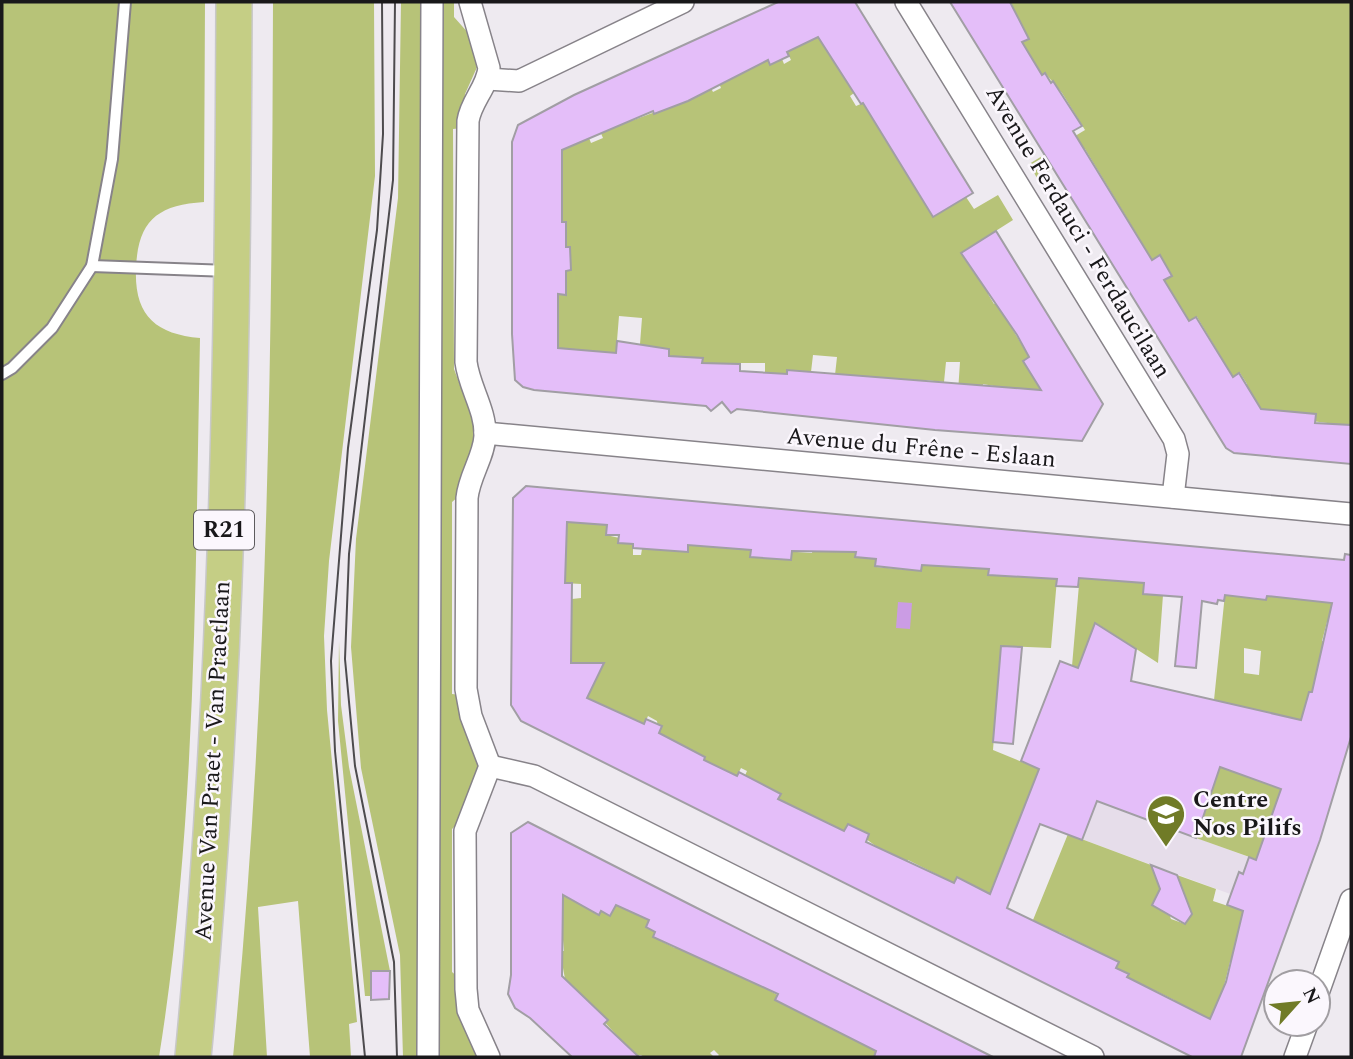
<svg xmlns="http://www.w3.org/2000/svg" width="1353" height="1059" viewBox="0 0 1353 1059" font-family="Spectral,serif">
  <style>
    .built { fill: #e6ddea }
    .green { fill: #b7c378; fill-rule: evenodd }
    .water { fill: #cb9ce4 }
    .building { fill: #e4bef9; stroke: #a19ea4; stroke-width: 2; fill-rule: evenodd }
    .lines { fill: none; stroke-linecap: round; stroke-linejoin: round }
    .lane-casing { stroke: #878389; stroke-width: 14 }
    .street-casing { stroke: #878389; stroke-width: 24 }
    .primary-casing { stroke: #c8c8c8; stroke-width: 38 }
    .lane { stroke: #fff; stroke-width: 10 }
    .street { stroke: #fff; stroke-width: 21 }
    .primary { stroke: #c5ce85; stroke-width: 35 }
    .tram { stroke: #4d4b4e; stroke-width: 2 }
    .labels { text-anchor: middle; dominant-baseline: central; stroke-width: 5; stroke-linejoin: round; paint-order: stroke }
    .shield { fill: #fbf7fd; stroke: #5d5b5e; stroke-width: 2 }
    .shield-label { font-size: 23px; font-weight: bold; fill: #19181a }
    .street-label { font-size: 24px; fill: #19181a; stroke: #fbf7fd }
    .poi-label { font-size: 24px; font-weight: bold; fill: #19181a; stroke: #fbf7fd; text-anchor: start }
  </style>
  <rect width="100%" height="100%" fill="#eeeaf0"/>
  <path class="built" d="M1082,796L1306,878L1292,917L1068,834Z"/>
  <g class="green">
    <path d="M2,2H205L204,202C157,205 138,221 136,268C134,315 155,334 200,338C195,577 197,820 159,1057H2Z"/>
    <path d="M273,2H374L375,176L329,561L324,636L327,710L357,1022L349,1024L351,1057H310L298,901L258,907L267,1057H233C268,706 272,354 273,2Z"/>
    <path d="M401,2H424L421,1057H403L400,955L361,768L351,647L356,539L398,198Z"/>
    <path d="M439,2H454V17L470,35L478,65L465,94L462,128L453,129L454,369L475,425L474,447L459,496L452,502V694L460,695L481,764L459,822L452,829V972L459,978L481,1057H436Z"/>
    <path d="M1010,2H1351V426L1264,415L1240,388L1247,384L1240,373L1233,377L1228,369L1225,370L1221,357L1197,317L1189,321L1161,282L1171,276L1160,255L1146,263L1139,238L1085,149L1037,178L1029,164L1085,130L1062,93L1046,74L1042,75L1022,42L1028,39Z"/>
    <path d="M821,29L834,61L854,93L850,96L856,106L863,103L933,217L966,197L974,209L998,195L1013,220L961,253L974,273L982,269L995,289L988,294L994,304L997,303L1029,357L1059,398L983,384L982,394L958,392L960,362H946L944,382L925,380L924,388L835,375L837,357L813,355L811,372L787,371V374L765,373V363H702V358H669V349L661,348L639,357L642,318L619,316L616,353L566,349L557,351L558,294H566V271L571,270L570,247H566C560,215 565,184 554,154L589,138L591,143L603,138L600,131L628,114L631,121L698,96L694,87L710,86L713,92L721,88L714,71L768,60L770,65L782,59L784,64L791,60L787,52Z"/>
    <path d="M549,521H607L606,535L633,541V555H641L643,543L687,552L688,545L812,553L813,547L856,552L855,557L876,559V567L921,571L922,565L989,567V575L1057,579L1051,648L1001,646L993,750L1039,769L988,898L981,889L957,877L954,883L908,860L905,867C886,851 865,841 848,824L839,842L818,819L775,805L781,794L743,780L747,771L741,768L737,776L704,761L705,757L659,733L657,721L648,716L644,725L586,698L604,663L569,686L572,599L581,598V584L564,583Z"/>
    <path d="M1080,573L1144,580L1163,595L1158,663L1096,623L1078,668L1072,666Z"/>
    <path d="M1267,593L1288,594V598C1310,601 1329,595 1351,596V607L1341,604L1336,624L1327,622L1322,641L1325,642L1318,694L1309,692L1301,720L1278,867L1196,838L1220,767L1214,700L1225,594L1266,600ZM1244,648L1261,651L1259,675L1244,673Z"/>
    <path d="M339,641L341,705L349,767L390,971H371V996H365L338,721Z"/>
    <path d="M1068,834L1151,865L1171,919L1185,924L1192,913L1177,875L1216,889L1213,901L1231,907L1235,896L1243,911L1236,941L1244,944L1237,963L1230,962L1215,1022L1171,1006L1174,1000L1156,991L1153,996L1127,978L1129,974L1116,968L1118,962L1059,932L1056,937L1033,920Z"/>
    <path d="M555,890L598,915L601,911L610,916L618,902L639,910L637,915L649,920L646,927L655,932L653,937L675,948L678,943L689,953L758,984L876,1051L875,1054L879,1057H717L719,1055L714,1050L710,1053L714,1057H644L641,1055L622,1057L613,1049L621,1040L565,979L560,951H564L563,940H552Z"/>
  </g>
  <path class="water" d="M898,602L912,603L910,629L896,628Z"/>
  <g class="building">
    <path d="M778,2H855L973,193L933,217L863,103L861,104L818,37L787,52L789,56L770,65L768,60L688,101L654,114L653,111L562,150V222H566V247H570L571,270L566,271V295L558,294V348L616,353L617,341L669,349V356L703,358L702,363L740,364V371L787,374V370L1041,390L1023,361L1029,357L1017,335L961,253L996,231L1103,404L1082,441L935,430L737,409L731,413L722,402L711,411L706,406L534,390L523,387L515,380L512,334V142L518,125L574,95Z"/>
    <path d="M950,2H1010L1029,39L1022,42L1042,75L1045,73L1051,83L1053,81L1082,126L1073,131L1152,260L1160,255L1172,276L1164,280L1189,321L1196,317L1233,377L1239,373L1261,409L1316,414L1315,423L1351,425V464L1234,453L1226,448Z"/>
    <path d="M526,486L1344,560L1345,554L1351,555V737L1320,840L1241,1057H1192L521,721L511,705L513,498ZM567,522L607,525L606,535H619L618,543L633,544V548L688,552V545L751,550L750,557L791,560L792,551L856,552L855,557L876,559L875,566L921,571L922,565L989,569L988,575L1057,579L1056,586L1078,587L1079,578L1144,583L1143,594L1182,597L1175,666L1196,668L1202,601L1217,604L1218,600L1224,601L1225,595L1266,600L1267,596L1332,603L1312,692H1309L1301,720L1131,681L1136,649L1095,623L1078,668L1060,661L1021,761L1039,769L990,894L957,877L954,883L866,842L869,834L848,824L844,831L778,799L781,794L739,772L737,776L704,760L705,757L659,733L662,726L646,719L644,724L587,698L604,663H571L572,583H565ZM1220,767L1281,789L1256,860L1249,857L1243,874L1239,872L1227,905L1243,911L1226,982L1210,1019L1127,977L1129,974L1116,968L1119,962L1007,908L1040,824L1082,840L1097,801L1196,838Z"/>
    <path d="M1001,646L1022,647L1013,744L993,742Z"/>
    <path d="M528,822L689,904L993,1057H874L876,1051L775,1000L778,994L653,937L655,932L646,927L649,920L616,905L610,916L601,911L599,915L563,895L562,976L608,1020L604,1024L639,1057H572L530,1018L515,1008L508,994L511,975V833Z"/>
    <path d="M1151,865L1177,875L1192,914L1185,924L1152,905L1160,889Z"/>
    <path d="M371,971H390L389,999L371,1000Z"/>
  </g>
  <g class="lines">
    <g class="lane-casing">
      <g id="lane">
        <path d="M92,266L229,271"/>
        <path d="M2,374L12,368L52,328L92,266L112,159L125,2"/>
      </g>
    </g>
    <g class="street-casing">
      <g id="street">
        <path d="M470,2L489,68C487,88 471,101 468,121L466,362C469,387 486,410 485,436C484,457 469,476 467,498L466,689L471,716L490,766L465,831L466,989L468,1010L489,1057"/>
        <path d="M906,2L1174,439L1178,454L1173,497"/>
        <path d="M488,79L519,81L683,2"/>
        <path d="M485,433L1351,514"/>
        <path d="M490,766L534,776L1093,1057"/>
        <path d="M1318,993L1351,900"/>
        <path d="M428,1057L432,2"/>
        <path d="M1295,1057L1307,1024"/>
      </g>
    </g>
    <g class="primary-casing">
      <path id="primary" d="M193,1057C227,707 233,354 234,2"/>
    </g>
    <use href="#lane" class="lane"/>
    <use href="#street" class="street"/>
    <use href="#primary" class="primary"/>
    <g class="tram">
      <path d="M395,2L393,180L349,554L345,659L355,766L394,962L397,1057"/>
      <path d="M365,1057L335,751L331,661L348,448L377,230L383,134L382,2"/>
    </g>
  </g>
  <defs>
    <g id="school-pin" transform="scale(2.0125)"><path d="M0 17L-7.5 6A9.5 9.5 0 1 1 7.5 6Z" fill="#707b27" stroke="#fbf7fd"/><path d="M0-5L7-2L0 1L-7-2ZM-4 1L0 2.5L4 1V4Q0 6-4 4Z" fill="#fff"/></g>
  </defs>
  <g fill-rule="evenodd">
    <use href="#school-pin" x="1166" y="814"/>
  </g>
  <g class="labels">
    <rect class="shield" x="194" y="510.5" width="60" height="39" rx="5"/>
    <g class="shield-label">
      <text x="224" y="530">R21</text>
    </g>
    <g class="street-label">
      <text transform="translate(1078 232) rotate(59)">Avenue Ferdauci - Ferdaucilaan</text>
      <text transform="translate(921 448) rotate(5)">Avenue du Frêne - Eslaan</text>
      <text transform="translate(213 761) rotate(-87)">Avenue Van Praet - Van Praetlaan</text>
    </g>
    <g class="poi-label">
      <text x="1193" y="800">Centre<tspan x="1193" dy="28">Nos Pilifs</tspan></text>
    </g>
  </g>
  <rect width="1353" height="1059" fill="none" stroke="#19181a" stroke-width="7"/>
  <g transform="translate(1297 1003) rotate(63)"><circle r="33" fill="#fbf7fd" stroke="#a19ea2" stroke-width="2"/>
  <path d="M0-5L12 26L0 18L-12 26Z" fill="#707b27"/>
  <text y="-10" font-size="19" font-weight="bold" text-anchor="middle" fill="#19181a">N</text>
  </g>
</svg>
